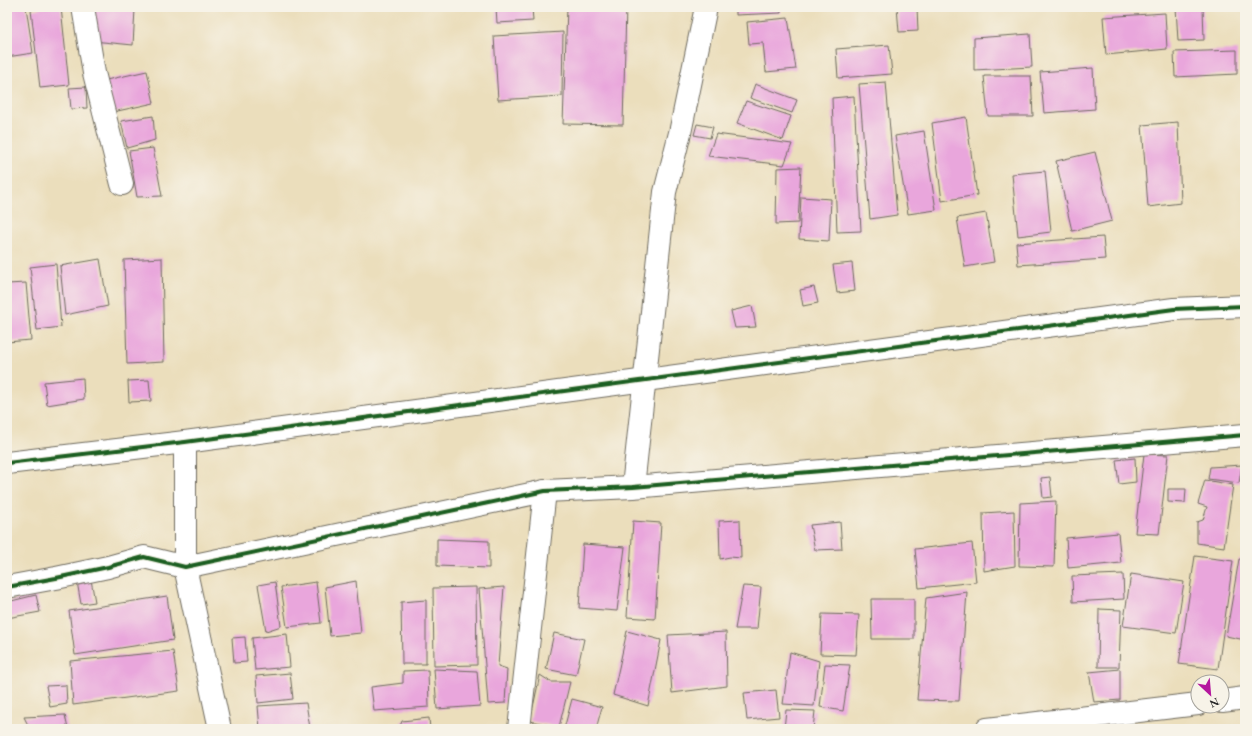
<svg xmlns="http://www.w3.org/2000/svg" width="1252" height="736" viewBox="0 0 1252 736" font-family="'EB Garamond',serif">
  <style>
    .building { fill: #e9a6dc }
    .lines { fill: none; stroke-linecap: round; stroke-linejoin: round }
    .minor-casing { stroke: #6e6a5e; stroke-width: 24 }
    .minor { stroke: #fff; stroke-width: 22 }
    .cycleway-casing { stroke: #f7f3e8; stroke-width: 6 }
    .cycleway { stroke: #1b5e20; stroke-width: 4 }
  </style>
  <rect width="100%" height="100%" fill="#f7f3e8"/>
  <filter id="ink" filterUnits="userSpaceOnUse"><feTurbulence type="fractalNoise" baseFrequency=".025" numOctaves="2"/><feDisplacementMap in="SourceGraphic" scale="8" xChannelSelector="R" yChannelSelector="G"/><feConvolveMatrix kernelMatrix="1 2 1 2 8 2 1 2 1" color-interpolation-filters="sRGB"/></filter>
  <filter id="wash" filterUnits="userSpaceOnUse"><feTurbulence type="fractalNoise" baseFrequency=".012" numOctaves="4" result="noise"/><feDisplacementMap in="SourceGraphic" scale="16" xChannelSelector="R" yChannelSelector="G"/><feGaussianBlur stdDeviation="0.9" result="paint"/><feColorMatrix in="noise" values="0 0 0 0 0 0 0 0 0 0 0 0 0 0 0 0 0 1.4 0 .05"/><feComposite in="paint" operator="in"/></filter>
  <g filter="url(#wash)">
    <rect width="100%" height="100%" fill="#ebdebc"/>
    <g id="blocks">
      <g class="building">
        <path d="M7,7H26L33,53L7,57Z"/>
        <path d="M46,7H61L69,85L40,88L31,10Z"/>
        <path d="M496,7H532L533,21L497,23Z"/>
        <path d="M567,7H626L623,125L563,124Z"/>
        <path d="M736,7H781V13L736,15Z"/>
        <path d="M897,7H917L918,31L899,32Z"/>
        <path d="M1176,7H1203L1204,40L1178,41Z"/>
        <path d="M95,8L135,9L133,45L93,41Z"/>
        <path d="M1165,13L1167,49L1106,55L1103,17Z"/>
        <path d="M788,18L796,69L766,72L763,43L749,44L747,22Z"/>
        <path d="M563,32L562,96L498,100L494,36Z"/>
        <path d="M1030,34L1032,67L974,70V38Z"/>
        <path d="M889,45L892,74L838,78L836,49Z"/>
        <path d="M1237,50V74L1175,77L1174,52Z"/>
        <path d="M1093,68L1095,109L1044,113L1040,72Z"/>
        <path d="M147,71L154,103L113,112L106,80Z"/>
        <path d="M984,76H1031L1033,116H988Z"/>
        <path d="M886,82L897,215L870,219L859,84Z"/>
        <path d="M755,84L797,100L792,113L750,98Z"/>
        <path d="M86,87L87,108L71,109L69,88Z"/>
        <path d="M854,96L861,231L837,232L832,98Z"/>
        <path d="M746,101L791,116L783,140L737,123Z"/>
        <path d="M153,116L155,140L127,148L121,121Z"/>
        <path d="M966,117L977,195L942,201L932,123Z"/>
        <path d="M1178,122L1181,203L1148,207L1142,125Z"/>
        <path d="M697,124L713,127L710,138L694,135Z"/>
        <path d="M924,131L936,210L908,214L895,136Z"/>
        <path d="M716,134L792,144L784,165L708,156Z"/>
        <path d="M153,148L162,196L137,197L129,151Z"/>
        <path d="M1095,152L1112,221L1072,231L1056,161Z"/>
        <path d="M801,167L798,223L776,224L777,168Z"/>
        <path d="M1045,171L1051,232L1018,236L1012,174Z"/>
        <path d="M801,197L831,199L829,241L799,239Z"/>
        <path d="M986,213L994,262L965,267L957,218Z"/>
        <path d="M1103,237L1105,259L1018,265L1016,243Z"/>
        <path d="M162,258L164,362L127,364L124,260Z"/>
        <path d="M100,259L108,306L65,315L60,266Z"/>
        <path d="M852,263L855,291L837,293L833,265Z"/>
        <path d="M56,264L61,327L37,330L30,267Z"/>
        <path d="M26,283L31,340L7,342V284Z"/>
        <path d="M814,287L818,303L803,306L800,290Z"/>
        <path d="M752,306L756,327L735,328L731,311Z"/>
        <path d="M83,378L84,399L47,405L44,382Z"/>
        <path d="M149,380L151,401L129,402L128,381Z"/>
        <path d="M1144,454L1168,455L1159,534L1135,533Z"/>
        <path d="M1135,458L1136,482L1119,484L1116,460Z"/>
        <path d="M1242,465L1239,483L1208,479L1210,467Z"/>
        <path d="M1050,477L1052,497L1043,498L1041,478Z"/>
        <path d="M1205,480L1233,485L1224,547L1197,543V522L1203,520L1207,507L1198,504Z"/>
        <path d="M1168,489H1186L1185,503L1168,502Z"/>
        <path d="M1056,501L1054,567L1019,566L1020,503Z"/>
        <path d="M1014,511L1015,566L984,571L983,513Z"/>
        <path d="M740,520L741,558L730,557L720,559L719,521Z"/>
        <path d="M633,521L661,523L655,619L627,617Z"/>
        <path d="M840,522L842,549L815,550L810,525Z"/>
        <path d="M1118,533L1121,563L1068,568L1066,538Z"/>
        <path d="M437,539L489,541V568L437,566Z"/>
        <path d="M972,543L976,582L919,588L915,549Z"/>
        <path d="M583,544L625,547L617,611L579,608Z"/>
        <path d="M1195,556L1233,561L1218,669L1179,664Z"/>
        <path d="M1239,559L1245,560V640L1226,636Z"/>
        <path d="M90,574L95,602L81,604L76,576Z"/>
        <path d="M1123,574L1124,599L1073,602L1072,576Z"/>
        <path d="M1131,574L1184,582L1176,633L1123,626Z"/>
        <path d="M356,581L361,633L330,636L325,587Z"/>
        <path d="M275,582L281,626L266,631L258,585Z"/>
        <path d="M316,582L321,623L287,627L281,587Z"/>
        <path d="M743,586L761,587L757,629H735Z"/>
        <path d="M476,587L477,665L434,666L433,588Z"/>
        <path d="M504,587L498,666L507,669L505,703L488,704L479,589Z"/>
        <path d="M967,592L959,701L917,700L926,598Z"/>
        <path d="M36,595L40,612L7,618V602Z"/>
        <path d="M167,596L173,640L75,655L69,611Z"/>
        <path d="M871,599H914V639H872Z"/>
        <path d="M426,600V664H402L401,602Z"/>
        <path d="M1099,609L1121,610L1119,667H1098Z"/>
        <path d="M822,614L859,615L856,655L820,654Z"/>
        <path d="M627,631L661,640L648,706L613,695Z"/>
        <path d="M726,632L727,686L672,693L668,635Z"/>
        <path d="M554,633L584,639L576,675L546,669Z"/>
        <path d="M287,634L290,667L255,670L252,638Z"/>
        <path d="M245,637L247,662L234,663L232,638Z"/>
        <path d="M173,651L179,691L73,705L70,661Z"/>
        <path d="M790,652L819,661L814,706L783,704Z"/>
        <path d="M825,664L850,665L843,711L820,707Z"/>
        <path d="M434,669L477,671L480,706L437,709Z"/>
        <path d="M1120,669V700L1094,702L1089,672Z"/>
        <path d="M428,670L429,707L374,711L371,687L403,683V671Z"/>
        <path d="M290,673L293,699L258,703L256,676Z"/>
        <path d="M540,675L551,682H570L559,727L530,721Z"/>
        <path d="M66,685L67,704L50,707L46,686Z"/>
        <path d="M776,690L779,717L747,720L744,693Z"/>
        <path d="M572,699L602,707L596,729H564Z"/>
        <path d="M306,703L310,728L297,729H260L258,706Z"/>
        <path d="M786,710L815,711L813,729H784Z"/>
        <path d="M65,715L68,729H30L24,717Z"/>
        <path d="M429,718L430,729H399L402,721Z"/>
      </g>
    </g>
  </g>
  <g filter="url(#ink)">
    <use href="#blocks" fill-opacity="0" stroke="#6e6a5e" stroke-width="1"/>
    <g class="lines">
      <g class="minor-casing">
        <g id="minor">
          <path d="M83,7L94,73L122,184"/>
          <path d="M185,442V567L220,729"/>
          <path d="M7,463L185,442L1174,309L1245,306"/>
          <path d="M633,487L665,192L680,133L706,7"/>
          <path d="M7,587L56,578L108,567L144,557L185,567L545,491L633,487L1245,435"/>
          <path d="M1222,701L1245,698"/>
          <path d="M519,729L545,491"/>
          <path d="M987,729L1198,704"/>
        </g>
      </g>
      <use href="#minor" class="minor"/>
      <g class="cycleway-casing">
        <g id="cycleway">
          <path d="M7,463L185,442L1174,309L1245,306"/>
          <path d="M7,587L56,578L108,567L144,557L185,567L545,491L633,487L1245,435"/>
        </g>
      </g>
      <use href="#cycleway" class="cycleway"/>
    </g>
  </g>
  <rect width="1252" height="736" fill="none" stroke="#f7f3e8" stroke-width="24"/>
  <g transform="translate(1210 694) rotate(154)"><circle r="19" fill="#f7f3e8" stroke="#a5a39c"/>
  <path d="M0-3L7 15L0 10L-7 15Z" fill="#b5179e"/>
  <text y="-6" font-size="11" font-weight="bold" text-anchor="middle" fill="#2b2b2b">N</text>
  </g>
</svg>
